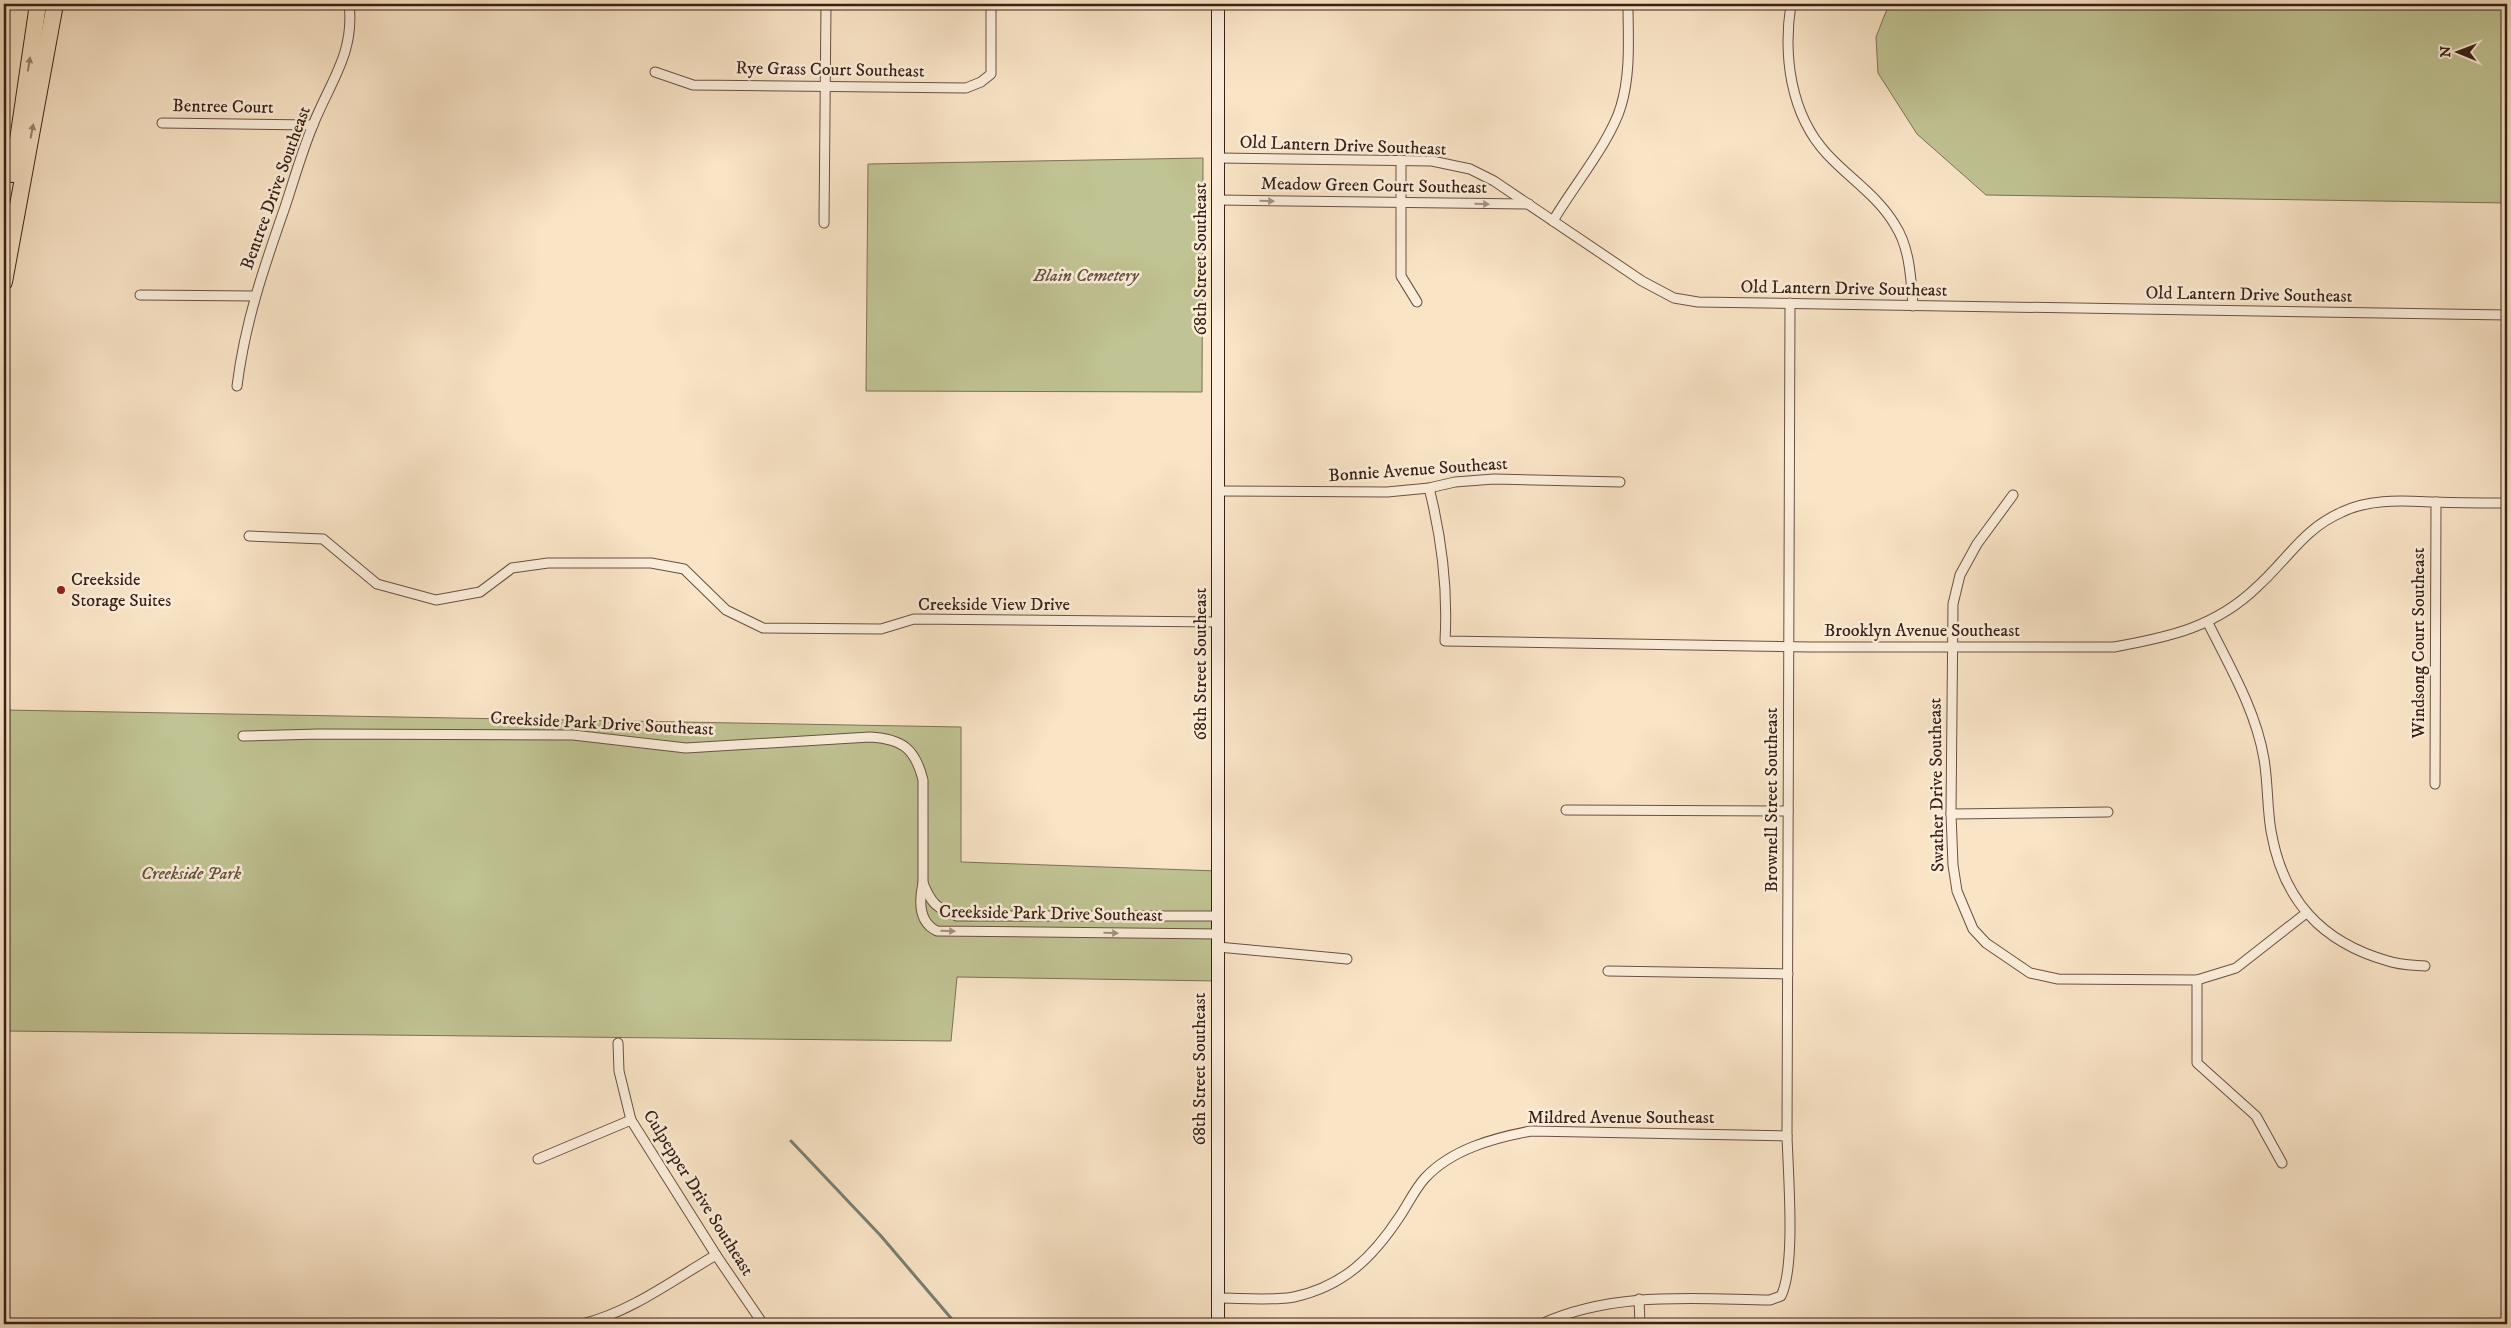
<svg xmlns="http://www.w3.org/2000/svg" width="2511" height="1328" viewBox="0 0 2511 1328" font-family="'IM FELL DW Pica',serif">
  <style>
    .green { fill: #c0c393; stroke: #7c7254 }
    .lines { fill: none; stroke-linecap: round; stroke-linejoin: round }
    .stream { stroke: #767f74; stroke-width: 3 }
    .street-casing { stroke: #695142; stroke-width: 11 }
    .secondary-casing { stroke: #392016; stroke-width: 14 }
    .highway-casing { stroke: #392016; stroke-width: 18 }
    .street { stroke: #fbedda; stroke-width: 9 }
    .secondary { stroke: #fbedda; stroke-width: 12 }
    .highway { stroke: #f9e4c6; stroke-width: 16 }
    .oneway { fill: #99826e }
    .oneway2 { fill: #a49182 }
    .poi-dot { fill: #8f2418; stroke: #fbedda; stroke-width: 2 }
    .labels { text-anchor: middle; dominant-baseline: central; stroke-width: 5; stroke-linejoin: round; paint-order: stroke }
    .street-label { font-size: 18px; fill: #392016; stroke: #fbedda }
    .park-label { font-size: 18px; font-style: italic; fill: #62513c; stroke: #fbedda }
    .poi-label { font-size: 18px; fill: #392016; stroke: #fbedda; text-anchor: start }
  </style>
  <rect width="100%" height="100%" fill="#f9e4c6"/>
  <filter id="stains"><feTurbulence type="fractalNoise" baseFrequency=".004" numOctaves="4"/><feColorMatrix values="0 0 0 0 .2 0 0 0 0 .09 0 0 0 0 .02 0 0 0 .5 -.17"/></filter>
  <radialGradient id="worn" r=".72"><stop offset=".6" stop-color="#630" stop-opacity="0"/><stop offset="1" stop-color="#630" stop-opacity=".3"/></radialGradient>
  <g class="green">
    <path d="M1889,4H2507V203L1986,195L1917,134L1878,73L1876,37Z"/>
    <path d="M1203,158L1202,392L866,391L868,164Z"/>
    <path d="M4,710L961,727V862L1218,871V981L957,977L951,1041L4,1031Z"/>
  </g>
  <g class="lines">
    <path class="stream" d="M791,1141L881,1236L956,1324"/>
    <g class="street-casing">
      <g id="street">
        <path d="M1791,4C1783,55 1790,114 1827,154C1849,178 1878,196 1895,225C1910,248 1911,279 1913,306"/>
        <path d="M655,72L693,85L966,88L981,82L991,74V4"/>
        <path d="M162,123L313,125"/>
        <path d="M1219,158L1432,161L1470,169L1494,181L1642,281L1674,298L1698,302L2507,315"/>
        <path d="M1401,161V276L1417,302"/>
        <path d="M1218,200L1529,204"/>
        <path d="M1553,221C1572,188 1611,141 1621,106C1631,73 1628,37 1628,4"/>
        <path d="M824,223L826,4"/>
        <path d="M140,295L254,296"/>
        <path d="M237,386C245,322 264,267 285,207C294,180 302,151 313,125C330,82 355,53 349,4"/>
        <path d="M1429,488C1442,539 1448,588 1445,641L1811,647H2114C2170,637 2216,627 2258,586C2288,559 2303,529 2342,512C2371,498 2404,501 2435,502C2459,503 2483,503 2507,503"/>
        <path d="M1219,491L1387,492L1429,488L1455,482L1494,479L1620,482"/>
        <path d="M2013,495L1977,544L1960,575L1953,604L1951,814L1953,865L1957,891L1973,929L1986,943L2030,973L2058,979L2197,980L2236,968L2305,914"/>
        <path d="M249,536L323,539L377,584L436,600L480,592L512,568L548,563H651L684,569L726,610L763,628L881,629L914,619L1218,622"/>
        <path d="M2208,623C2230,667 2256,711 2264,759C2268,783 2267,807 2271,831C2283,900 2321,942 2388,961C2399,965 2413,965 2425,966"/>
        <path d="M243,736L319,734L573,735L686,748L870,737C902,739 915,748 923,780V883C919,901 918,922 937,931L1218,934"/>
        <path d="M2435,784L2436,502"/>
        <path d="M1566,810L1788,811"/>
        <path d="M1951,814L2108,812"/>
        <path d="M923,883C931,903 936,908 957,916H1218"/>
        <path d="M1218,947L1347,959"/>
        <path d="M1608,971L1788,974"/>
        <path d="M2197,980V1063L2256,1116L2282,1163"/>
        <path d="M618,1043L619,1071L631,1120L716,1255L763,1324"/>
        <path d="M538,1159L631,1120"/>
        <path d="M1218,1298C1239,1298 1274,1301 1294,1297C1344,1286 1373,1257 1400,1216C1408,1204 1415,1189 1425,1178C1452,1149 1494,1138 1531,1131L1787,1136"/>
        <path d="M1639,1299L1640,1324"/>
        <path d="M582,1324C631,1312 673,1280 716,1255"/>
        <path d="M1541,1324C1613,1291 1692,1299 1770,1300L1781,1296C1796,1266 1788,1173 1787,1136L1790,303"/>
      </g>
    </g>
    <g class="secondary-casing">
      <path id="secondary" d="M1218,1324V4"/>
    </g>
    <g class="highway-casing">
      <g id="highway">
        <path d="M13,174L38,4"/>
        <path d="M4,282L55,4"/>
      </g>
    </g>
    <use href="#street" class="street"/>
    <use href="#secondary" class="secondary"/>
    <use href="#highway" class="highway"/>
  </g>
  <defs><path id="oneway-solid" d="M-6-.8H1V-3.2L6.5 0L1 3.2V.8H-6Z" transform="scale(1.25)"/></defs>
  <g class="oneway">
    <use href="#oneway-solid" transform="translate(29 64) rotate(-81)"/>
    <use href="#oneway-solid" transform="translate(32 131) rotate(-79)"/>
  </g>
  <g class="oneway2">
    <use href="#oneway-solid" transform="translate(1267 201) rotate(1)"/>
    <use href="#oneway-solid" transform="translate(1482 204) rotate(1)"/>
    <use href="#oneway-solid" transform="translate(948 931) rotate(1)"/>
    <use href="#oneway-solid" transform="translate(1111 933) rotate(1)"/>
  </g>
  <circle class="poi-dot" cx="61" cy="590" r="5"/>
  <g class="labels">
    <g class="street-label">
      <text transform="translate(830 70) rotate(1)">Rye Grass Court Southeast</text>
      <text transform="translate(223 107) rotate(1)">Bentree Court</text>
      <text transform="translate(1343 146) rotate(2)">Old Lantern Drive Southeast</text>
      <text transform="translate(1374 186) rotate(1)">Meadow Green Court Southeast</text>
      <text transform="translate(276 188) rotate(-70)">Bentree Drive Southeast</text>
      <text transform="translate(1201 259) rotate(-90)">68th Street Southeast</text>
      <text transform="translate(1844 289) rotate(1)">Old Lantern Drive Southeast</text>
      <text transform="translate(2249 295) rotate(1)">Old Lantern Drive Southeast</text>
      <text transform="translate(1418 470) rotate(-4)">Bonnie Avenue Southeast</text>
      <text x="994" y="605">Creekside View Drive</text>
      <text x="1922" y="631">Brooklyn Avenue Southeast</text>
      <text transform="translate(2419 643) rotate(-90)">Windsong Court Southeast</text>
      <text transform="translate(1201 664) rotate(-90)">68th Street Southeast</text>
      <text transform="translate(602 724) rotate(3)">Creekside Park Drive Southeast</text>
      <text transform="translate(1937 785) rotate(-91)">Swather Drive Southeast</text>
      <text transform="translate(1772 800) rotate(-90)">Brownell Street Southeast</text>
      <text transform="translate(1051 914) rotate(1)">Creekside Park Drive Southeast</text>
      <text transform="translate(1200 1069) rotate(-90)">68th Street Southeast</text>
      <text x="1621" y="1118">Mildred Avenue Southeast</text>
      <text transform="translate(698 1193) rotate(58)">Culpepper Drive Southeast</text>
    </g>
    <g class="park-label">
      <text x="1086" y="276">Blain Cemetery</text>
      <text x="191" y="874">Creekside Park</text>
    </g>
    <g class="poi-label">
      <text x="71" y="580">Creekside<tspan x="71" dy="21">Storage Suites</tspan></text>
    </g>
  </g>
  <rect width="2511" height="1328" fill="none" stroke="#f9e4c6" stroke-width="20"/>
  <rect x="5" y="5" width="2501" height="1318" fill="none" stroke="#392016" stroke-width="2.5"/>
  <rect x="10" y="10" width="2491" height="1308" fill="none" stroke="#392016"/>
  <g transform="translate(2458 52) rotate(271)" stroke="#fbedda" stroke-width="4" paint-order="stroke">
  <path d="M0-4L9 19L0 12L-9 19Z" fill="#392016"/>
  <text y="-8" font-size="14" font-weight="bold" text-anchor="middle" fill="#392016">N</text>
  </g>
  <rect width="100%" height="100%" filter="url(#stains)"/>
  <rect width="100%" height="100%" fill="url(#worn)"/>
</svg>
